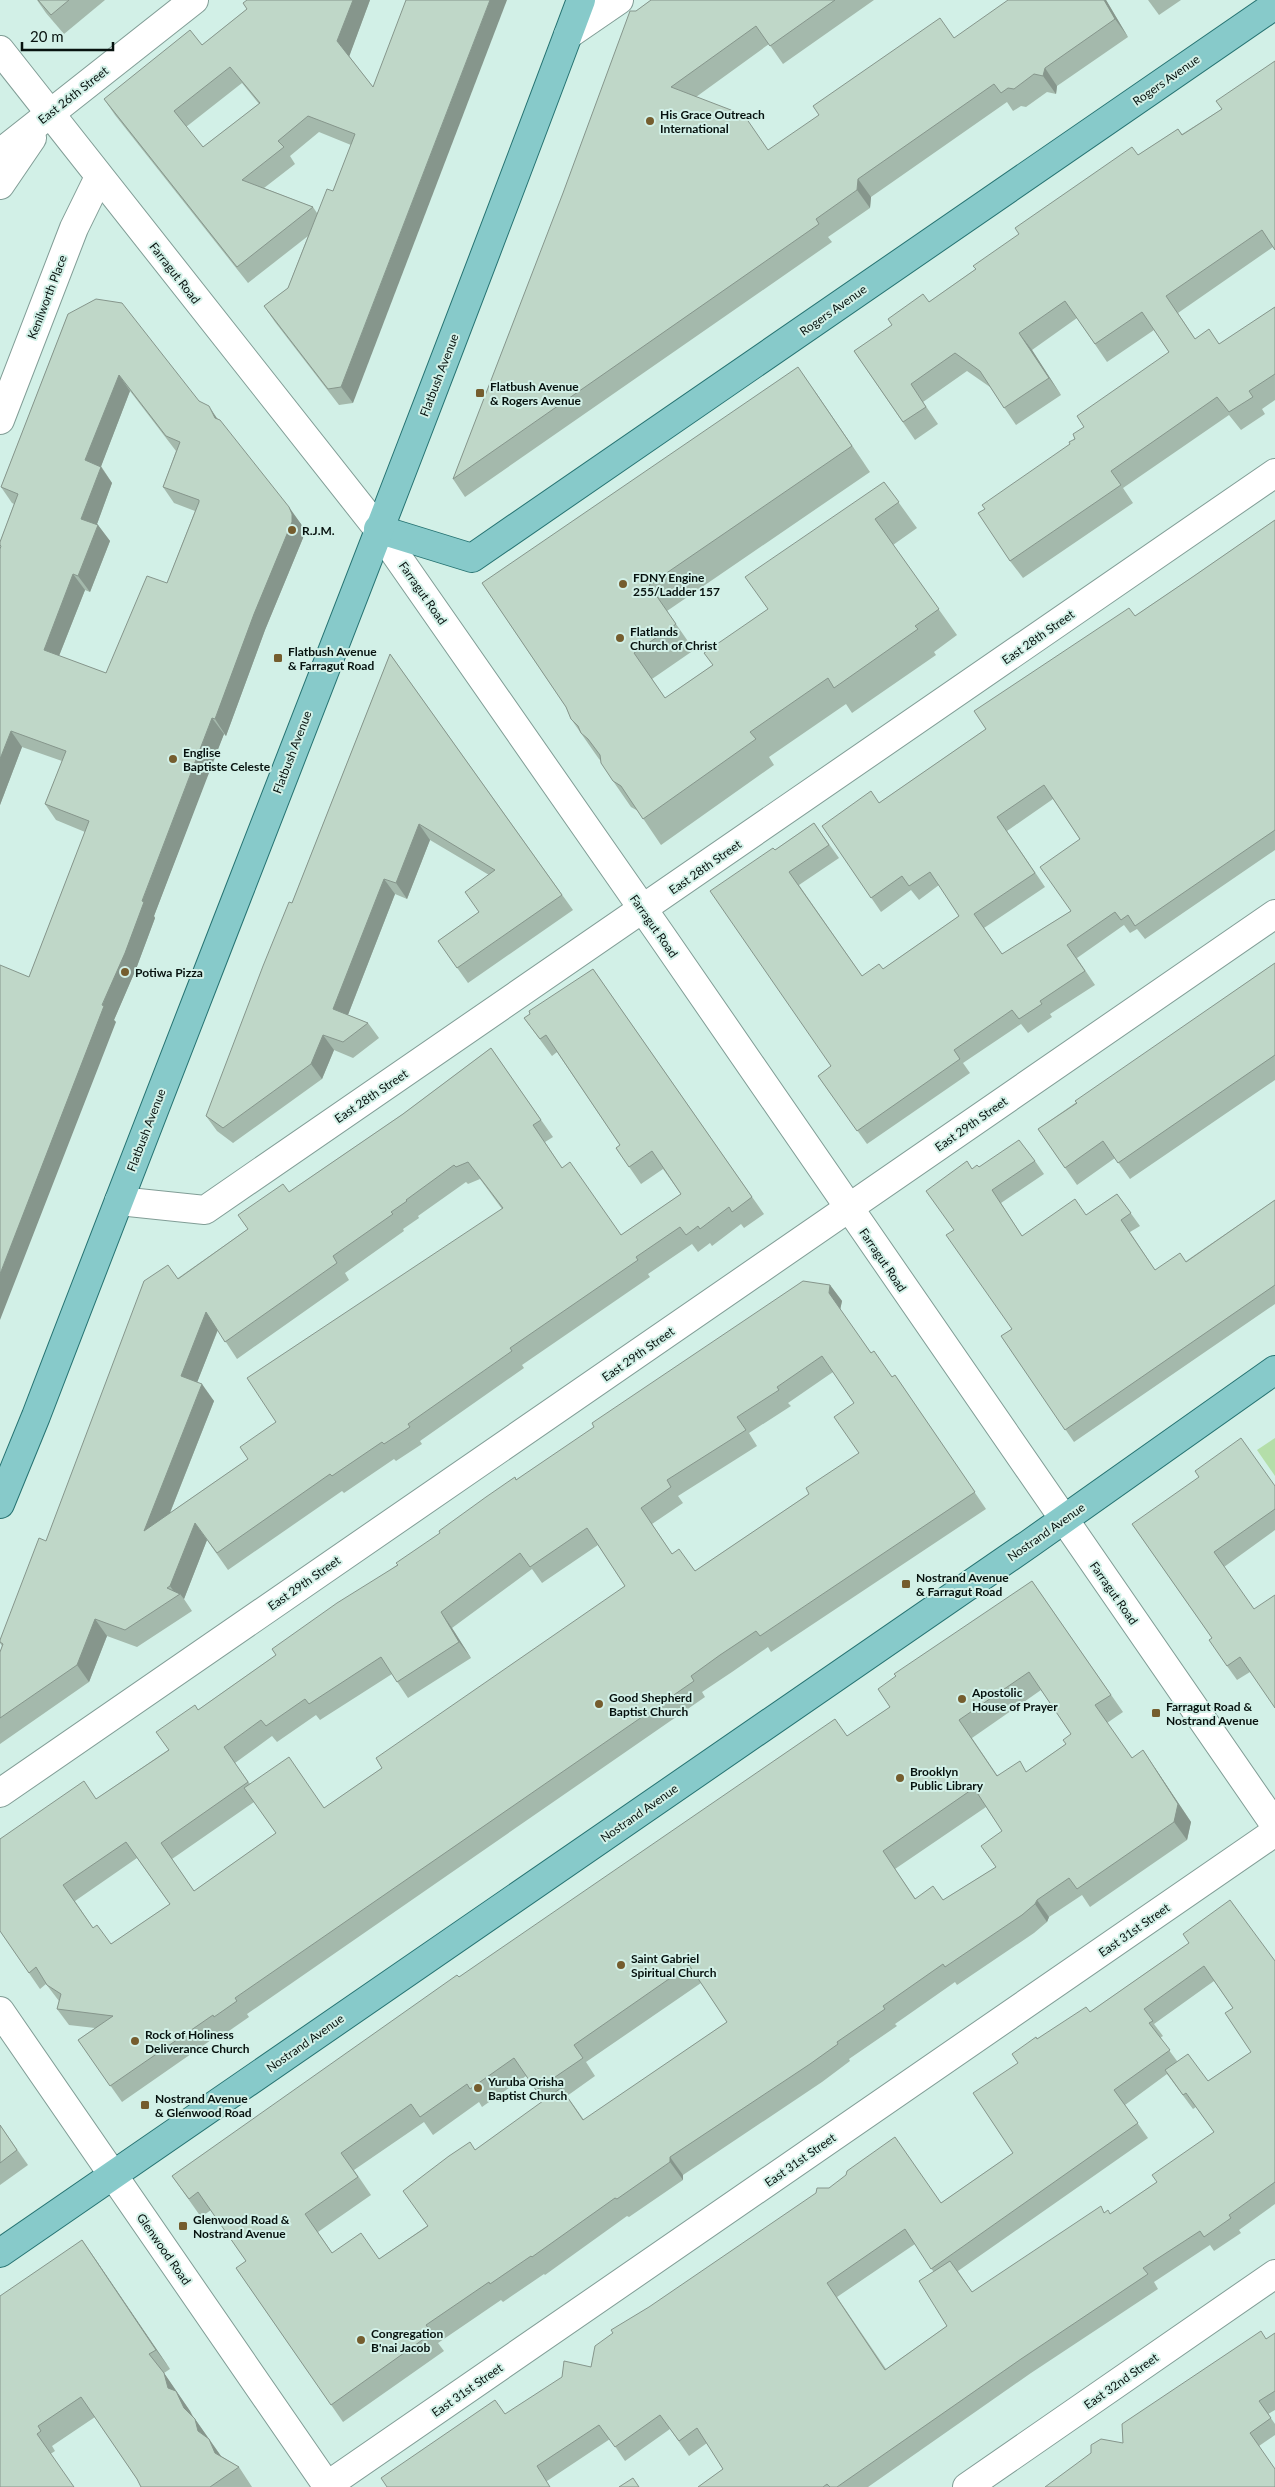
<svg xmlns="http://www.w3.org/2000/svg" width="1275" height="2487" viewBox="0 0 1275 2487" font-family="Lato,sans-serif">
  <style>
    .green { fill: #b4dea9 }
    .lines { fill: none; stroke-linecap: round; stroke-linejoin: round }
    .minor-casing { stroke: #819d96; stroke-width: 30 }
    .major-casing { stroke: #267372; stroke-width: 30 }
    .minor { stroke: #fff; stroke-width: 28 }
    .major { stroke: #87caca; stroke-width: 28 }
    .wall { fill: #a4b9ac; fill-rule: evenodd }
    .shaded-wall { fill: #86968c }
    .building { fill: #bfd7c8; stroke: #86968c; fill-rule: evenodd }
    .poi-dot { fill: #755d2e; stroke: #d2f0e7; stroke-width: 2 }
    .labels { text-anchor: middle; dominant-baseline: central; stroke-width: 4; stroke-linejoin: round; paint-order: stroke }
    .street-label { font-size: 12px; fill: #07120f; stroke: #d2f0e7 }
    .poi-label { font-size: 12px; font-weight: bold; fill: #07120f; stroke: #d2f0e7; text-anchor: start }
  </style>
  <rect width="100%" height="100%" fill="#d2f0e7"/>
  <path class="green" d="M1275,1438V1476L1257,1450Z"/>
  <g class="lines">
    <g class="minor-casing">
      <g id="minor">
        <path d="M568,35L619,0"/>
        <path d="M0,50L378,529L661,935L1275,1825"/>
        <path d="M0,153L194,0"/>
        <path d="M0,185L32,138"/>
        <path d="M0,420L74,228L99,177"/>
        <path d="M119,1201L205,1210L1275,473"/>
        <path d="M0,1793L1275,914"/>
        <path d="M0,2011L328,2487"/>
        <path d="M325,2487L1275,1832"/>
        <path d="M967,2487L1275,2274"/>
      </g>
    </g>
    <g class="major-casing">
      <g id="major">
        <path d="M378,529L472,558L1275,5"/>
        <path d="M0,1504L36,1416C217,944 404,474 581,0"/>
        <path d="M0,2253L1029,1544L1275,1370"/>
      </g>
    </g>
    <use href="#minor" class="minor"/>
    <use href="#major" class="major"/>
  </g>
  <g class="wall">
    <path d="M37,0H105L64,34L46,13Z"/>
    <path d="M247,0H370L349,56L373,87L353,403L339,405L275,322L264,306L288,288L308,236L248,283L115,115L104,99L202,45L247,9ZM242,83L259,104L203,147L186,127ZM319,132L351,145L333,191L317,213L313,207L264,188L295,164L290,156Z"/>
    <path d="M651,0H874L783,64L769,44L696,97L768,150L954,38L1106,0L1128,37L1057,86L1056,94L1047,92L1026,107L1021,106L1013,111L1007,102L871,197L870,208L828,237L832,242L465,497L453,479L636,11Z"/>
    <path d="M1148,0H1181L1159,15Z"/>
    <path d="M1275,61L1273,247L1178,313L1195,339L1220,344L1275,307V400L1262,409L1265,414L1241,430L1229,415L1123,488L1133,503L1023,578L1010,561L985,509L1070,444L1084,427L1169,352L1154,330L1107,362L1077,318L1032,350L1061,395L1016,425L990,387L967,371L923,402L938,424L915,440L854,351L929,302L1138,155L1178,129L1182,134L1222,109Z"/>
    <path d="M68,314L199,401L218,419L301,524L304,530L303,538L265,630L226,736L224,734L213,760L154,916L155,918L136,969L114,1020L116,1022L29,977L85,832L56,820L45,804L62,761L22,747L0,805V549L1,548L0,542L14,504L12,503L1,487ZM130,391L176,451L163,487L174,503L195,511L167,583L106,673L59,656L85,590L90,592L110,541L97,524L112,483L101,466Z"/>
    <path d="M816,393L870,472L667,611L694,650L652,679L665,698L713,665L768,609L884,482L917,528L893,545L957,635L934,652L936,655L852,713L846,704L769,757L774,765L661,845L638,811L631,807L613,781L601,761L599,759L571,719L566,707L482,583Z"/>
    <path d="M1275,520V850L1145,939L1137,929L1130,933L1124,925L1077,958L1095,985L1050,1014L1052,1017L1028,1033L1021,1024L963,1063L970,1073L867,1144L818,1076L831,1066L775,850L814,823L839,858L799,885L862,976L883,969L959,916L939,885L919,900L911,890L881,912L822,826L879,803L986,729L1135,616L1194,576ZM1053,799L1080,839L1071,911L1002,954L984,928L1045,887L1007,831Z"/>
    <path d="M390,654L573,910L468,983L438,941L479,912L489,875L430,840L407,899L395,894L348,1015L368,1023L379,1038L353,1058L334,1050L322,1079L233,1143L217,1131L206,1116L292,903Z"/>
    <path d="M1275,963V1080L1130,1179L1115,1158L1077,1185L1038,1129Z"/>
    <path d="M593,969L764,1214L744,1228L741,1224L712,1246L710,1243L698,1252L692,1244L648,1274L650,1277L522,1365L524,1368L420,1441L422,1444L396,1461L394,1459L344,1493L342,1491L228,1570L207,1540L184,1599L192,1611L137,1647L107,1636L89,1682L0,1744V1652L2,1646L0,1643V1640L46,1541L178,1278L248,1229L289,1192L403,1114L491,1048L553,1137L545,1142L562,1168L621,1235L681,1194L663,1169L641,1184L616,1148L620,1145L557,1052L552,1056L524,1018ZM480,1179L502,1209L276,1422L248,1459L170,1513L214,1401L197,1382L218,1330L237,1359L349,1280L345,1273L404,1231L403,1229L419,1218L418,1216L466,1182L468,1184Z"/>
    <path d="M1035,1161L1044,1174L1001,1203L1022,1236L1086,1215L1117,1194L1140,1226L1130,1232L1155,1270L1186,1261L1275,1200V1304L1074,1442L1001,1336L1012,1329L972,1169L979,1167Z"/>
    <path d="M830,1285L842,1301L840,1310L871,1353L892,1377L895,1375L986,1509L771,1652L768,1647L732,1672L702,1692L705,1697L247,2014L249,2017L226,2033L224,2031L122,2102L78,2040L95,2028L69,2025L57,2009L59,2001L46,1984L40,1989L0,1931L96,1799L168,1750L198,1710L276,1655L440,1533L516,1480ZM833,1372L854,1403L859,1453L809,1494L695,1571L672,1554L652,1524L683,1503L678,1496L757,1446L749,1433L791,1406L788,1403ZM598,1545L625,1586L382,1768L324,1808L250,1784L235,1763L272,1736L277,1742L316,1715L320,1720L392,1674L408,1698L471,1658L452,1628L532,1569L542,1583ZM254,1802L276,1833L194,1891L172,1859ZM137,1858L170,1904L111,1944L93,1928L75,1901Z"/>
    <path d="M1275,1486V1530L1224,1567L1250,1672L1237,1680L1227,1666L1212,1638L1132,1524Z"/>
    <path d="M1032,1581L1123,1712L1107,1723L1132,1758L1155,1768L1191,1822L1187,1840L1090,1907L1082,1895L1049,1917L1047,1922L1034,1933L957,1985L955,1982L895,2024L897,2026L849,2059L850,2061L822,2082L683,2175V2180L629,2217L627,2216L545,2275L544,2274L503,2302L501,2300L438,2343L444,2351L343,2422L236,2268L246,2261L211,2210L201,2217L172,2176L459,1977L847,1736L890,1707ZM1041,1690L1071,1734L1066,1744L1027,1771L997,1775L972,1738ZM986,1807L1002,1831L996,1867L943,1900L915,1898L895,1869ZM701,1983L727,2022L584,2120L567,2096L595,2076L586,2062ZM526,2076L544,2101L475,2150L427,2226L379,2259L332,2253L318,2232L371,2195L354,2170L424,2122L433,2135L479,2102L482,2107Z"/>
    <path d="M1189,1943L1275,1961V2204L1239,2230L1241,2233L1214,2251L1210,2245L1154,2282L1158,2289L1031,2373L868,2487H698L723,2469L707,2443L689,2456L670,2429L625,2461L610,2439L547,2481L387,2487L505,2414L591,2367L941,2203L1013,2153L1018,2063L1037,2039L1090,2012ZM1214,1981L1233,2008L1251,2052L1208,2081L1177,2061L1160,2038L1163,2036L1154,2024ZM1167,2074L1193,2109L1196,2107L1214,2132L1157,2182L1110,2214L1105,2212L972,2292L958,2271L1148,2138L1125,2105ZM915,2244L933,2271L947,2326L886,2369L837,2297Z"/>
    <path d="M0,2125L28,2165L0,2185Z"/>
    <path d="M82,2240L170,2369L164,2373L190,2411L193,2416L195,2419L221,2456L239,2467L252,2487H141L137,2479L95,2417L52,2446L55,2451L0,2487Z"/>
    <path d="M1275,2333V2410L1268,2414L1275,2424V2435L1259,2446L1123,2443Z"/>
  </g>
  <g class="shaded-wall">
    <path d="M353,0H370L349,57L337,41Z"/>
    <path d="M490,0H507L353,403L341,387Z"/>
    <path d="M1104,0H1106L1128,37L1115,19Z"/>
    <path d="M1045,68L1057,86L1056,94L1043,76Z"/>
    <path d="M858,179L871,197L870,208L857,190Z"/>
    <path d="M1019,333L1032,350L1061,395L1049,378Z"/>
    <path d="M798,367L816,393L870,472L852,446Z"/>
    <path d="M119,375L130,391L97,477L85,460Z"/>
    <path d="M209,406L220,423L215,418Z"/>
    <path d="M101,467L112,483L93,535L81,519Z"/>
    <path d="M289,507L301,524L304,530L303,538L265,630L226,736L215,719Z"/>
    <path d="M98,525L110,541L90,592L78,576Z"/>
    <path d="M73,574L85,590L55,666L44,650Z"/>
    <path d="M212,718L224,734L154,916L155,918L136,969L114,1020L116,1022L0,1320V1274Z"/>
    <path d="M11,731L22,747L0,805V759Z"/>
    <path d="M419,824L430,840L407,899L396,883Z"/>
    <path d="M384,879L395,894L344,1025L333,1009Z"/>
    <path d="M323,1035L334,1050L322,1079L311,1064Z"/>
    <path d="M830,1285L842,1301L840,1310L829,1293Z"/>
    <path d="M206,1312L218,1329L193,1393L181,1376Z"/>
    <path d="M202,1384L214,1401L156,1548L144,1531Z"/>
    <path d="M195,1523L207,1540L184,1599L180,1594L177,1596L170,1586Z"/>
    <path d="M441,1612L452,1628L471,1658L459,1642Z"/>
    <path d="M95,1619L107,1636L89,1682L77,1665Z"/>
    <path d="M1143,1750L1191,1822L1187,1840L1174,1822Z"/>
    <path d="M1037,1900L1049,1917L1047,1922L1035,1904Z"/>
    <path d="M670,2157L683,2175V2180L670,2162Z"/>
    <path d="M82,2240L96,2260L170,2369L156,2350Z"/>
    <path d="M164,2373L190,2411L197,2426L195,2419L209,2439L198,2431L168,2388Z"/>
    <path d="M209,2439L223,2459L215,2453Z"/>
  </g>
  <g class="building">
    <path d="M38,0H69L51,15Z"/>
    <path d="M247,0H353L337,41L373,87L406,0H490L341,387L328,389L264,306L288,288L327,189L333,191L355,134L308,116L278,141L284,147L242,180L313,207L237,267L104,99L190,30L202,45L247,9L243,3ZM230,67L260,103L203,147L174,111Z"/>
    <path d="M651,0H835L770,46L756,26L671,87L744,115L768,150L819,115L813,106L940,18L954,38L1008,0H1104L1115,19L1045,68L1043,76L1034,74L1014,89L1008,88L1001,93L994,84L858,179L857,190L816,219L819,224L453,479L563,193L630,11H636Z"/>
    <path d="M1275,61V250L1262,230L1166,296L1195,339L1209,329L1219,344L1275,307V374L1249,391L1253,397L1229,412L1217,397L1111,471L1121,485L1010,561L978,513L985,509L982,505L1070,444L1069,442L1075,439L1073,434L1084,427L1077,416L1169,352L1142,312L1095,344L1065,301L1019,333L1049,378L1004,408L980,371L955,353L911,384L926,407L903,422L854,351L892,325L888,319L923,294L929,302L976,269L973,266L1019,234L1015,228L1132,147L1138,155L1178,129L1182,135L1222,109L1216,101Z"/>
    <path d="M96,299L122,303L199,401L209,406L215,418L220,420L289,507L292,514V522L254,614L215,719L212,718L202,744L142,901L144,902L125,953L102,1005L104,1006L0,1274V965L29,977L89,821L45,804L66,751L11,731L0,759V549L1,546L0,545V542L18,494L1,487L68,314ZM119,375L166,436L180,442L163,487L199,500V502L167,583L147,576L106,673L44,650L73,574L78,576L98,525L81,519L101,467L85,460Z"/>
    <path d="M798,367L852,446L649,585L676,624L634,653L665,698L713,665L704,653L768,609L745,577L884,482L899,502L875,519L939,609L915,626L918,629L834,688L828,678L750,732L756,739L643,819L621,786L613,781L601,763L600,755L588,739L581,733L578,726L571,719L566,707L482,583Z"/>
    <path d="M1275,520V830L1135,926L1128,915L1121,920L1115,912L1067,945L1085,971L1040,1001L1042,1004L1019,1019L1012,1010L954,1050L960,1059L857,1131L818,1076L831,1066L710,891L773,848L775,850L814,823L829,845L789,872L862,976L879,964L883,969L959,916L930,872L909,886L902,876L871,898L822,826L871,791L879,803L986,729L974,711L1129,608L1135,616L1194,576ZM1044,785L1080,839L1040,867L1071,911L1002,954L974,914L1035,873L997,817Z"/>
    <path d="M390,654L562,895L457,968L438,941L479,912L465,892L495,870L419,824L396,883L384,879L333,1009L368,1023L343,1042L323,1035L311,1064L223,1128L206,1116L263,966L289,902L292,903Z"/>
    <path d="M1275,963V1055L1118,1163L1103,1141L1065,1168L1038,1129L1077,1103L1075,1101Z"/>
    <path d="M593,969L752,1197L732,1212L729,1207L700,1229L698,1226L686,1235L680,1227L636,1257L638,1260L510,1348L512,1351L408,1424L410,1427L384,1444L382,1442L332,1476L330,1474L217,1553L195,1523L170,1586L167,1588L180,1594L125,1630L95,1619L77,1665L0,1718V1652L3,1644L0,1642V1640L39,1538L46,1541L144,1281L168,1265L178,1279L248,1229L238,1215L283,1184L289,1192L403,1114L491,1048L541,1120L533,1125L562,1168L570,1162L621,1235L681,1194L652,1151L629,1167L616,1148L620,1145L546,1035L540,1039L524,1018L530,1014L529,1011ZM468,1162L503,1208L247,1378L276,1422L240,1447L248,1459L144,1531L202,1384L181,1376L206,1312L225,1342L337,1263L333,1256L393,1214L391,1212L407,1201L406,1200L454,1165L456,1167Z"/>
    <path d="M1019,1140L1035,1161L992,1190L1022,1236L1075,1199L1086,1215L1117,1194L1131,1213L1121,1220L1155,1270L1180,1253L1186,1262L1275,1200V1285L1065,1430L1001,1336L1012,1329L946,1235L954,1230L926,1191L967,1161L972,1169L977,1165L979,1167Z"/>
    <path d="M803,1281L830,1285L829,1293L871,1353L874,1351L892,1377L895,1375L975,1492L760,1636L756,1631L720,1655L691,1676L694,1681L235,1998L237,2001L214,2017L213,2015L110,2086L78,2040L113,2016L57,2009L61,1994L47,1985L36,1967L29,1973L0,1931V1839L84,1781L96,1799L169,1750L156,1732L195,1705L198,1710L276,1655L272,1649L337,1603L398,1565L396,1563L440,1533L439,1531L486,1497L515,1477L516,1480L594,1427L592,1423ZM822,1356L854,1403L834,1417L859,1453L806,1488L809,1494L695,1571L679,1549L672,1554L641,1508L671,1487L667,1480L746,1430L737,1417L779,1390L777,1387ZM587,1528L625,1586L376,1758L382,1768L324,1808L289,1757L244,1788L276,1833L194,1891L161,1843L248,1782L224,1747L261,1720L266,1726L305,1699L309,1704L381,1657L397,1682L459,1642L441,1612L520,1553L530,1567ZM126,1842L170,1904L111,1944L97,1925L93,1928L63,1885Z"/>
    <path d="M1241,1438L1275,1486V1509L1214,1552L1254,1609L1275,1595V1708L1240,1657L1227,1666L1209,1640L1212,1638L1132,1524L1199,1477L1195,1471Z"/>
    <path d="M1032,1581L1111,1695L1095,1705L1132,1758L1143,1750L1178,1804L1174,1822L1077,1889L1069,1878L1037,1900L1035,1904L1022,1915L945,1967L943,1964L883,2006L885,2009L837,2042L838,2044L810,2064L670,2157V2162L617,2199L615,2198L532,2257L531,2256L490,2284L489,2282L426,2325L432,2333L331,2405L236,2268L246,2261L198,2192L189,2199L172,2176L457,1975L459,1977L835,1719L847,1736L890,1707L878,1689L896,1676L894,1674ZM1029,1672L1071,1734L1063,1740L1066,1744L1026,1772L1020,1761L997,1776L959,1720ZM974,1788L1002,1831L981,1846L996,1867L943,1900L933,1886L915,1899L883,1851ZM689,1965L727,2022L583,2120L561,2088L475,2150L470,2142L449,2156L403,2191L428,2226L379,2259L361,2233L332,2253L305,2214L358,2177L341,2153L411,2104L420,2117L467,2084L470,2089L514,2058L536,2090L583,2058L574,2045Z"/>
    <path d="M1230,1900L1275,1961V2182L1229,2215L1231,2218L1204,2237L1200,2231L1143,2268L1148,2274L1021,2359L837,2487H830L827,2484L823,2487H698L723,2469L697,2428L679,2441L660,2415L615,2447L599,2425L537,2466L550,2487H387L381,2478L495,2400L505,2414L562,2377L564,2361L591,2367L595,2346L613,2333L611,2330L649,2307L816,2193L817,2188H829L846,2175L847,2171L895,2137L941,2203L1013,2153L973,2093L1018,2063L1012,2054L1036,2037L1037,2039L1086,2007L1090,2012L1189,1943L1183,1934ZM1204,1966L1233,2008L1225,2013L1251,2052L1208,2081L1188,2054L1165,2070L1183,2095L1186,2093L1214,2132L1152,2175L1157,2182L1110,2214L1108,2210L1104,2213L1101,2206L972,2292L950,2261L919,2281L947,2326L885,2370L827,2283L905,2229L931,2269L1138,2123L1114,2090L1170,2050L1149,2023L1153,2021L1144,2009Z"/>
    <path d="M0,2125L17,2150L0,2163Z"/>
    <path d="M82,2240L156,2350L149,2354L164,2373L168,2388L176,2391L184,2408L195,2419L198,2431L209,2439L215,2453L239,2467L210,2487H141L137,2479L81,2397L38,2426L41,2431L37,2434L74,2487H0V2296Z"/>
    <path d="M1261,2331L1266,2339L1275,2333V2391L1259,2401L1271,2418L1250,2433L1275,2469V2487H1045L1091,2453V2445L1101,2439L1123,2443L1122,2424Z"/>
    <path d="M633,2478L639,2487H619Z"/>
  </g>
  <g class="poi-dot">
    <circle cx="650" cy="121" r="5"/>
    <rect x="475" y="388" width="10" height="10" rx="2.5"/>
    <circle cx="292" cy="530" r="5"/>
    <circle cx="623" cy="584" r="5"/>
    <circle cx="620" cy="638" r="5"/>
    <rect x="273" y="653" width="10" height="10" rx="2.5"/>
    <circle cx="173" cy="759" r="5"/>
    <circle cx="125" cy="972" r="5"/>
    <rect x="901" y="1579" width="10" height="10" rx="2.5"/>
    <circle cx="962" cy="1699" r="5"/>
    <circle cx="599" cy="1704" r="5"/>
    <rect x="1151" y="1708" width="10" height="10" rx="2.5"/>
    <circle cx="900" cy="1778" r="5"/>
    <circle cx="621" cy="1965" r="5"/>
    <circle cx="135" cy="2041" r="5"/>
    <circle cx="478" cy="2088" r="5"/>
    <rect x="140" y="2100" width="10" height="10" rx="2.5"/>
    <rect x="178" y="2221" width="10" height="10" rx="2.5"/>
    <circle cx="361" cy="2340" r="5"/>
  </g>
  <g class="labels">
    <g class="street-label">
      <text transform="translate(1166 80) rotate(-35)">Rogers Avenue</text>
      <text transform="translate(73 95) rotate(-38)">East 26th Street</text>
      <text transform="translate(175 273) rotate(52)">Farragut Road</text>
      <text transform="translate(47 297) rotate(-69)">Kenilworth Place</text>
      <text transform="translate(833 310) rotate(-35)">Rogers Avenue</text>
      <text transform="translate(439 375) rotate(-69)">Flatbush Avenue</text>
      <text transform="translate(423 593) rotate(55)">Farragut Road</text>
      <text transform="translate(1038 637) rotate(-35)">East 28th Street</text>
      <text transform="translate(292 752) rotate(-69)">Flatbush Avenue</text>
      <text transform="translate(705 867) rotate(-35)">East 28th Street</text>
      <text transform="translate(654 926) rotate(55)">Farragut Road</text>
      <text transform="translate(371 1096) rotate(-34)">East 28th Street</text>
      <text transform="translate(971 1124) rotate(-35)">East 29th Street</text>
      <text transform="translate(146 1130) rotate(-69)">Flatbush Avenue</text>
      <text transform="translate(883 1260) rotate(56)">Farragut Road</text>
      <text transform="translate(638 1354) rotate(-35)">East 29th Street</text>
      <text transform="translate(1046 1532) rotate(-35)">Nostrand Avenue</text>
      <text transform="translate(304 1583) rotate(-35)">East 29th Street</text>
      <text transform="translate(1114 1593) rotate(55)">Farragut Road</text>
      <text transform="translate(639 1813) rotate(-35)">Nostrand Avenue</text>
      <text transform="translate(1134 1930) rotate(-35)">East 31st Street</text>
      <text transform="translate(305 2043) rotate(-35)">Nostrand Avenue</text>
      <text transform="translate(800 2160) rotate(-35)">East 31st Street</text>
      <text transform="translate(164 2249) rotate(55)">Glenwood Road</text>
      <text transform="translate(1121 2381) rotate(-35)">East 32nd Street</text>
      <text transform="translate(467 2390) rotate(-35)">East 31st Street</text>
    </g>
    <g class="poi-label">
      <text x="660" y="114">His Grace Outreach<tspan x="660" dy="14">International</tspan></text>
      <text x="490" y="386">Flatbush Avenue<tspan x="490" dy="14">&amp; Rogers Avenue</tspan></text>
      <text x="302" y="530">R.J.M.</text>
      <text x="633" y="577">FDNY Engine<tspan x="633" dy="14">255/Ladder 157</tspan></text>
      <text x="630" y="631">Flatlands<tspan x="630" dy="14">Church of Christ</tspan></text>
      <text x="288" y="651">Flatbush Avenue<tspan x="288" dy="14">&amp; Farragut Road</tspan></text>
      <text x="183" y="752">Englise<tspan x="183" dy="14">Baptiste Celeste</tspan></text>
      <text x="135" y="972">Potiwa Pizza</text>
      <text x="916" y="1577">Nostrand Avenue<tspan x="916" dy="14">&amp; Farragut Road</tspan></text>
      <text x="972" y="1692">Apostolic<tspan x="972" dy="14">House of Prayer</tspan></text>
      <text x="609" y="1697">Good Shepherd<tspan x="609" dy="14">Baptist Church</tspan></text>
      <text x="1166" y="1706">Farragut Road &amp;<tspan x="1166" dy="14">Nostrand Avenue</tspan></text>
      <text x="910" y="1771">Brooklyn<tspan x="910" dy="14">Public Library</tspan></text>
      <text x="631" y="1958">Saint Gabriel<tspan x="631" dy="14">Spiritual Church</tspan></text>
      <text x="145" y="2034">Rock of Holiness<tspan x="145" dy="14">Deliverance Church</tspan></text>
      <text x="488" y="2081">Yuruba Orisha<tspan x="488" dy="14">Baptist Church</tspan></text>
      <text x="155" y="2098">Nostrand Avenue<tspan x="155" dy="14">&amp; Glenwood Road</tspan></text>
      <text x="193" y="2219">Glenwood Road &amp;<tspan x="193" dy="14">Nostrand Avenue</tspan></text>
      <text x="371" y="2333">Congregation<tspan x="371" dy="14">B'nai Jacob</tspan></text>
    </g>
  </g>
  <path d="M22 42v8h91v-8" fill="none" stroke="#07120f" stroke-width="2.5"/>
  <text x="30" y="42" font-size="15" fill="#07120f" stroke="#d2f0e7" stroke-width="4" paint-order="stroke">20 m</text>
</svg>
